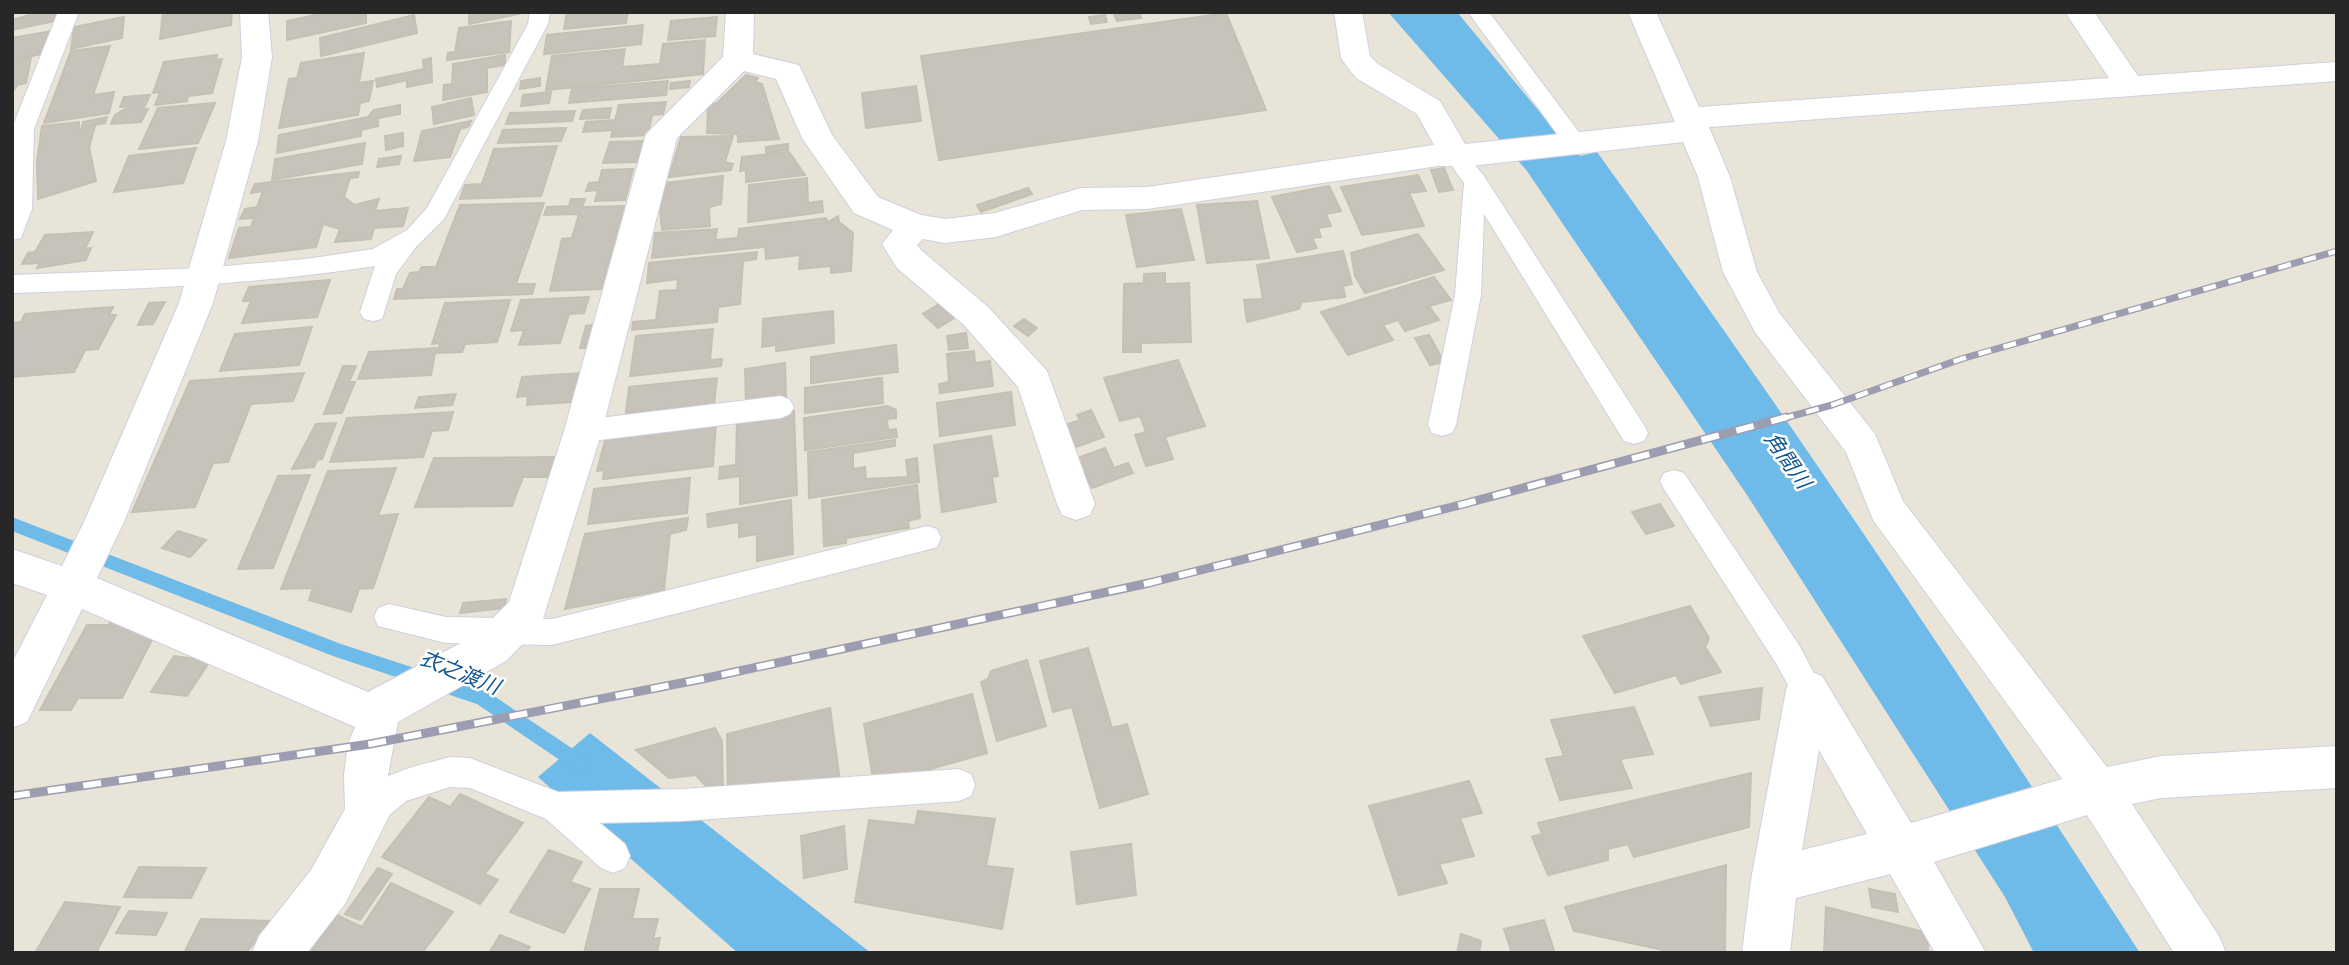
<svg xmlns="http://www.w3.org/2000/svg" width="2349" height="965" viewBox="0 0 2349 965" font-family="'PT Sans','Noto Sans JP',sans-serif">
  <style>
    .water { fill: #6ebae9 }
    .lines { fill: none; stroke-linecap: round; stroke-linejoin: round }
    .stream { fill: #6ebae9; fill-rule: evenodd }
    .building { fill: #c7c3bb; stroke: #c4c0b3; stroke-width: 2 }
    .service-casing { stroke: #cecfe0; stroke-width: 2 }
    .minor-casing { stroke: #cecfe0; stroke-width: 2 }
    .service { fill: #fff; fill-rule: evenodd }
    .minor { fill: #fff; fill-rule: evenodd }
    .rail-far1-casing { stroke: #9c9db1; stroke-width: 7 }
    .rail-casing { stroke: #9c9db1; stroke-width: 9 }
    .rail-far1 { stroke: #fff; stroke-width: 4.5; stroke-dasharray: 13; stroke-linecap: butt }
    .rail { stroke: #fff; stroke-width: 6; stroke-dasharray: 18; stroke-linecap: butt }
    .labels { text-anchor: middle; dominant-baseline: central; stroke-width: 5; stroke-linejoin: round; paint-order: stroke }
    .water-label { font-size: 21px; font-style: italic; fill: #125690; stroke: #fff }
  </style>
  <rect width="100%" height="100%" fill="#e9e4d8"/>
  <g class="water">
    <path d="M1388,12H1457L1567,145L1580,156L1597,152C1786,413 1965,682 2140,953H2034L2005,897L1747,495L1527,171Z"/>
    <path d="M590,733L871,953H738L538,777Z"/>
  </g>
  <g class="lines">
    <path class="stream" d="M12,517L341,644L488,692L588,759L591,765L588,771L582,774L576,771L477,704L333,656L12,531Z"/>
  </g>
  <g class="building">
    <path d="M39,12H56L55,21L12,30V20Z"/>
    <path d="M163,12H232L231,25L160,39Z"/>
    <path d="M329,12H366V23L287,40V21Z"/>
    <path d="M469,12H519V14L469,24Z"/>
    <path d="M567,12H628L626,23L564,29Z"/>
    <path d="M1139,12L1141,18L1117,21L1114,14Z"/>
    <path d="M1226,13L1266,110L939,160L921,56Z"/>
    <path d="M414,15L417,33L321,56L320,38Z"/>
    <path d="M1105,15L1107,22L1091,24L1089,17Z"/>
    <path d="M124,17L122,38L71,49L74,27Z"/>
    <path d="M717,17L715,36L668,40L671,21Z"/>
    <path d="M511,21L509,52L447,60L448,53L455,52L459,28Z"/>
    <path d="M643,25L641,44L544,54L547,35Z"/>
    <path d="M51,31L42,54L12,60V38Z"/>
    <path d="M705,40L703,74L546,90L552,56L625,49L622,67L660,64L663,44Z"/>
    <path d="M110,46L93,95L114,92L109,113L44,123L71,51Z"/>
    <path d="M364,53L359,83L373,81L369,101L360,103L358,115L279,128L289,79L297,78L301,63Z"/>
    <path d="M217,55L216,60L222,59L212,93L188,96L187,101L155,105L160,92L153,93L164,62Z"/>
    <path d="M505,55V65L487,68V92L443,100L444,85L452,84L453,64Z"/>
    <path d="M31,57L26,83L17,85L12,93V61Z"/>
    <path d="M431,58L432,82L407,87V80L377,87L376,79L424,69L423,60Z"/>
    <path d="M746,75L758,78L755,82L762,84L779,139L738,142V134L707,133L708,105L717,103Z"/>
    <path d="M540,78V86L520,89L521,81Z"/>
    <path d="M668,81L666,95L569,103L572,89Z"/>
    <path d="M690,81L689,87L670,89L671,83Z"/>
    <path d="M916,86L921,121L866,128L862,93Z"/>
    <path d="M551,92L549,103L521,106L523,95Z"/>
    <path d="M150,95L143,110L148,109L141,122L111,124L115,115L130,106L120,107L124,97Z"/>
    <path d="M471,98L474,115L434,124L432,107Z"/>
    <path d="M666,102L663,114L652,115L648,135L611,137L613,130L583,132L586,122L615,120L619,105Z"/>
    <path d="M215,103L198,143L139,149L158,108Z"/>
    <path d="M400,105V114L378,118V126L361,130V136L277,153L279,135L368,117L374,110Z"/>
    <path d="M611,108L609,118L580,119L583,110Z"/>
    <path d="M575,111L572,121L506,124L510,113Z"/>
    <path d="M107,117L105,123L82,127L83,122Z"/>
    <path d="M471,121L468,127L460,129L450,157L414,161L422,131Z"/>
    <path d="M79,122V129L95,126L89,147L96,181L38,199L37,161L42,126Z"/>
    <path d="M566,128L561,141L498,143L503,130Z"/>
    <path d="M403,133V146L386,150L385,136Z"/>
    <path d="M733,136L725,162L733,164L731,170L669,177L681,137Z"/>
    <path d="M643,141L637,162L603,163L610,142Z"/>
    <path d="M365,143L362,164L272,180L275,159Z"/>
    <path d="M788,144V150L766,153V147Z"/>
    <path d="M557,146L541,196L460,199L465,185L482,184L494,149Z"/>
    <path d="M196,148L183,183L114,192L129,156Z"/>
    <path d="M789,152L805,175L746,182V170L740,171L742,157Z"/>
    <path d="M401,156L399,164L377,167L379,159Z"/>
    <path d="M1444,168L1453,190L1439,192L1431,170Z"/>
    <path d="M633,169L625,200L595,201L598,190L586,191L589,183L599,182L602,170Z"/>
    <path d="M359,172L358,177L350,178L344,197L354,205L379,199L375,211L408,208L403,226L374,228L371,239L335,242L340,229L323,224L316,247L229,258L239,228L251,227L254,218L240,219L245,209L257,207L263,191L251,193L255,184Z"/>
    <path d="M1418,175L1426,191L1409,193L1424,226L1362,235L1341,187Z"/>
    <path d="M723,176L721,204L709,207L710,226L662,230L660,208L666,183Z"/>
    <path d="M807,178L808,203L822,201L823,212L748,222L749,185Z"/>
    <path d="M1329,186L1341,211L1326,214L1331,226L1318,228L1321,237L1312,238L1317,248L1297,252L1272,197Z"/>
    <path d="M1028,188L1032,194L981,212L977,205Z"/>
    <path d="M571,199H585L582,207L624,206L601,289L550,291L562,239L572,238L579,214L544,215L547,207L569,206Z"/>
    <path d="M1257,201L1269,258L1207,263L1197,205Z"/>
    <path d="M544,203L516,284H535L532,294L394,299L397,289H403L410,273L419,272L422,267H436L460,205Z"/>
    <path d="M1181,209L1194,260L1137,267L1126,215Z"/>
    <path d="M838,216L839,222L853,233L851,271L831,273V266L799,269L800,255L766,259L765,247L652,258L655,233L717,229L715,240L738,238L739,229L826,218L828,222Z"/>
    <path d="M93,232L85,249L91,248L86,260L37,268L40,263L22,264L28,253L35,252L45,235Z"/>
    <path d="M1418,234L1444,270L1365,293L1355,276L1351,253Z"/>
    <path d="M1343,251L1352,284L1343,286L1345,297L1302,302L1299,309L1247,322L1244,300L1263,299L1257,265Z"/>
    <path d="M757,252L756,259L743,261L740,304L718,307L717,322L632,330L633,322L656,320L660,291L677,290L678,279L647,283L649,263Z"/>
    <path d="M1165,273V284L1189,283L1191,342L1141,343V352H1123L1124,284L1144,283V274Z"/>
    <path d="M1434,277L1451,300L1429,306L1439,320L1405,331L1398,320L1383,325L1393,340L1348,355L1321,312Z"/>
    <path d="M330,280L317,317L242,323L251,301H243L249,287Z"/>
    <path d="M589,297L584,313L569,314L560,343L519,345L524,330L511,331L521,300Z"/>
    <path d="M510,300L497,342L465,344L462,352L437,353L440,343L432,344L445,303Z"/>
    <path d="M165,302L153,324L138,325L149,303Z"/>
    <path d="M939,304L954,318L938,328L923,314Z"/>
    <path d="M113,307L109,315H116L98,349L85,350L74,372L12,377V323L21,322L25,314Z"/>
    <path d="M833,311L834,343L776,351V345L762,347L763,319Z"/>
    <path d="M1024,319L1037,328L1028,336L1014,326Z"/>
    <path d="M592,325L587,348H580L586,326Z"/>
    <path d="M312,327L299,365L220,371L235,334Z"/>
    <path d="M713,329L710,360L722,359L721,366L630,376L636,336Z"/>
    <path d="M966,333L968,348L949,350L947,336Z"/>
    <path d="M1429,335L1444,362L1430,365L1415,338Z"/>
    <path d="M896,345L898,372L811,383V357Z"/>
    <path d="M436,348L431,375L358,379L369,352Z"/>
    <path d="M974,351L975,363L990,361L993,386L940,393L939,384L949,382L947,354Z"/>
    <path d="M1178,360L1205,426L1165,437L1173,459L1146,466L1135,435L1146,432L1140,416L1120,421L1104,378Z"/>
    <path d="M785,363L786,397L746,403L745,369Z"/>
    <path d="M343,366H356L349,382H355L342,413L324,414Z"/>
    <path d="M304,373L293,401L251,404L228,462L213,463L195,507L132,512L190,381Z"/>
    <path d="M579,373L572,402L527,405L528,396L517,397L522,377Z"/>
    <path d="M717,378L714,404L626,413L629,387Z"/>
    <path d="M882,378L883,403L805,413V388Z"/>
    <path d="M1011,392L1015,425L940,436L937,403Z"/>
    <path d="M456,394L452,405L415,408L419,397Z"/>
    <path d="M887,406L896,410V418L887,419L888,430L896,429L897,437L805,450L804,418Z"/>
    <path d="M1091,410L1104,437L1076,447L1065,425L1080,420L1077,415Z"/>
    <path d="M794,411L797,495L740,504V476L719,479L720,467L736,465L737,420Z"/>
    <path d="M453,412L448,430L432,431L423,457L330,462L347,418Z"/>
    <path d="M336,423L322,459L317,460L314,467L292,469L316,424Z"/>
    <path d="M716,423L713,466L603,479L604,470L597,471L606,437Z"/>
    <path d="M991,436L998,476L992,477L996,502L942,512L934,445Z"/>
    <path d="M895,440V446L853,453V469L865,467L866,479L908,477L906,460L917,458L919,482L809,498L808,452Z"/>
    <path d="M1105,448L1114,468L1128,463L1133,473L1092,488L1077,458Z"/>
    <path d="M558,457L551,477H523L512,506L415,507L434,458Z"/>
    <path d="M396,468L378,516L398,514L373,588L359,589L351,612L309,600L313,588L281,589L328,471Z"/>
    <path d="M310,475L273,568L238,569L278,476Z"/>
    <path d="M690,478L687,513L588,524L594,489Z"/>
    <path d="M917,485L920,518L908,521L909,528L846,538V543L824,546L822,500Z"/>
    <path d="M791,500L793,554L757,561V534L739,537V522L708,527L707,514Z"/>
    <path d="M1660,504L1674,526L1646,534L1632,512Z"/>
    <path d="M688,518L686,530L670,534L664,590L565,609L585,534Z"/>
    <path d="M178,531L206,540L190,557L162,548Z"/>
    <path d="M506,599L504,608L460,613L463,603Z"/>
    <path d="M1690,606L1709,638L1705,647L1721,672L1681,684L1676,675L1615,693L1583,636Z"/>
    <path d="M112,618L155,634L122,698H78L71,710H40L87,625H109Z"/>
    <path d="M1088,648L1112,728L1127,724L1148,794L1100,808L1072,707L1053,712L1040,661Z"/>
    <path d="M174,656L210,661L187,696L151,692Z"/>
    <path d="M1027,660L1046,726L997,741L981,682L988,679L991,671Z"/>
    <path d="M1762,688L1759,719L1711,726L1699,697Z"/>
    <path d="M972,694L987,753L874,785L864,724Z"/>
    <path d="M1634,707L1653,754L1620,759L1632,788L1560,800L1546,759L1564,756L1551,720Z"/>
    <path d="M830,708L840,781L728,803L727,734Z"/>
    <path d="M715,728L722,741L723,790L711,792L696,775L669,778L636,750Z"/>
    <path d="M1751,773L1749,827L1634,857L1628,844L1608,849V860L1548,875L1532,837L1542,834L1538,823Z"/>
    <path d="M1469,781L1482,813L1460,818L1474,856L1439,864L1447,883L1399,895L1369,806Z"/>
    <path d="M460,794L523,823L485,874L498,880L480,904L382,857L429,797L450,807Z"/>
    <path d="M918,811L995,819L986,866L1013,869L1002,929L855,902L869,820L915,825Z"/>
    <path d="M844,826L847,869L804,878L801,836Z"/>
    <path d="M1131,844L1136,895L1077,904L1071,852Z"/>
    <path d="M549,850L582,862L570,882L590,889L564,933L510,912Z"/>
    <path d="M1726,865L1725,953H1677L1574,931L1565,907Z"/>
    <path d="M139,867L206,868L191,898L124,897Z"/>
    <path d="M378,868L392,874L360,920L345,914Z"/>
    <path d="M391,883L453,912L422,953H310L337,915L362,927Z"/>
    <path d="M600,889H639L632,919H658L653,939L660,938L657,953H584Z"/>
    <path d="M1869,889L1895,894L1898,912L1872,907Z"/>
    <path d="M65,902L120,907L96,953H35Z"/>
    <path d="M1826,907L1928,933V953H1824Z"/>
    <path d="M129,911L167,913L156,935L116,933Z"/>
    <path d="M201,919L271,921L246,953H184Z"/>
    <path d="M1544,920L1555,953H1512L1504,929Z"/>
    <path d="M1461,934L1481,941L1479,953H1457Z"/>
    <path d="M500,935L530,947L526,953H489Z"/>
  </g>
  <g class="lines">
    <g class="service-casing">
      <g id="service">
        <path d="M58,12H79L34,129L32,209L21,238L12,240V128Z"/>
        <path d="M530,12H550L548,24L444,219L416,247L396,274L382,319L373,321L364,319L360,312L375,266C255,285 134,289 12,293V275L203,268L306,259L373,249L407,230L427,208L528,24Z"/>
        <path d="M1468,12H1489L1584,139L1587,144L1584,149H1568Z"/>
        <path d="M1455,147L1463,150L1484,176L1644,425L1648,433L1644,441L1634,444L1624,441L1484,214L1481,295L1456,425L1452,433L1442,436L1432,433L1428,425L1455,295L1464,183L1444,155L1447,150Z"/>
        <path d="M781,396L790,400L794,407L790,414L781,418L583,442L573,439L569,431L573,423L583,420Z"/>
        <path d="M1674,470L1684,473L1799,645L1823,690L1818,700L1807,704L1796,700L1777,665L1664,489L1660,481L1664,473Z"/>
        <path d="M927,526L937,529L941,538L937,547L927,550L552,645L446,643L378,626L374,617L378,608L389,604L446,617L552,619Z"/>
        <path d="M450,757L470,758L558,792L683,789L959,769L971,774L975,785L971,796L959,801L683,821L600,823L625,844L630,856L625,868L613,873L601,868L546,819L470,788L450,787L406,801L380,823L368,828L356,823L351,812C368,774 414,767 450,757Z"/>
      </g>
    </g>
    <g class="minor-casing">
      <path id="minor" d="M240,12H268L272,57L258,141L213,303L123,524L97,578L368,692L476,635L509,602L564,431L646,134L723,57L726,12H754L753,54L799,65L832,135L878,197L921,215L945,219L995,213L1081,188L1147,187L1434,145L1417,114L1356,78L1346,65L1341,58L1334,12H1362L1370,56L1378,64L1440,101L1465,144L1675,122L1628,12H1656L1699,107L2109,78L2065,12H2094L2138,76L2337,62V81L1709,127L1730,177L1757,272L1780,314L1875,434L1903,501L2107,767L2161,756L2337,746V788L2161,798L2132,804L2219,936L2226,953H2174L2087,815L1934,862L1986,953H1935L1890,874L1796,898L1790,953H1742L1751,880L1786,690L1792,676L1807,670L1822,676L1911,823L2062,779L1873,520L1846,452L1755,332L1723,272L1698,177L1683,142L1471,166H1438L1147,209L1082,210L996,237L945,243L923,239L917,245L921,250L988,307L1047,371L1095,504L1090,515L1076,520L1062,515L1057,504L1018,387L964,325L897,268L882,244L893,230L854,213L802,138L776,79L744,71L677,138L602,431L541,625L506,661L398,722L388,775L391,812L345,904L307,953H252L259,936L311,870L345,809L344,775L348,744L355,727L82,609L27,722L12,728V663L47,595L12,583V549L62,566L84,522L179,303L226,141L242,57ZM1819,750L1867,834L1802,850Z"/>
    </g>
    <use href="#service" class="service"/>
    <use href="#minor" class="minor"/>
    <g class="rail-far1-casing">
      <path id="rail-far1" d="M1781,419L1832,405L1961,359L2337,251"/>
    </g>
    <g class="rail-casing">
      <path id="rail" d="M12,796L370,744L702,679L1149,583L1460,505L1787,417"/>
    </g>
    <use href="#rail-far1" class="rail-far1"/>
    <use href="#rail" class="rail"/>
  </g>
  <g class="labels">
    <g class="water-label">
      <text transform="translate(1788 460) rotate(55)">角間川</text>
      <text transform="translate(460 672) rotate(22)">衣之渡川</text>
    </g>
  </g>
  <rect width="2349" height="965" fill="none" stroke="#272727" stroke-width="28"/>
</svg>
